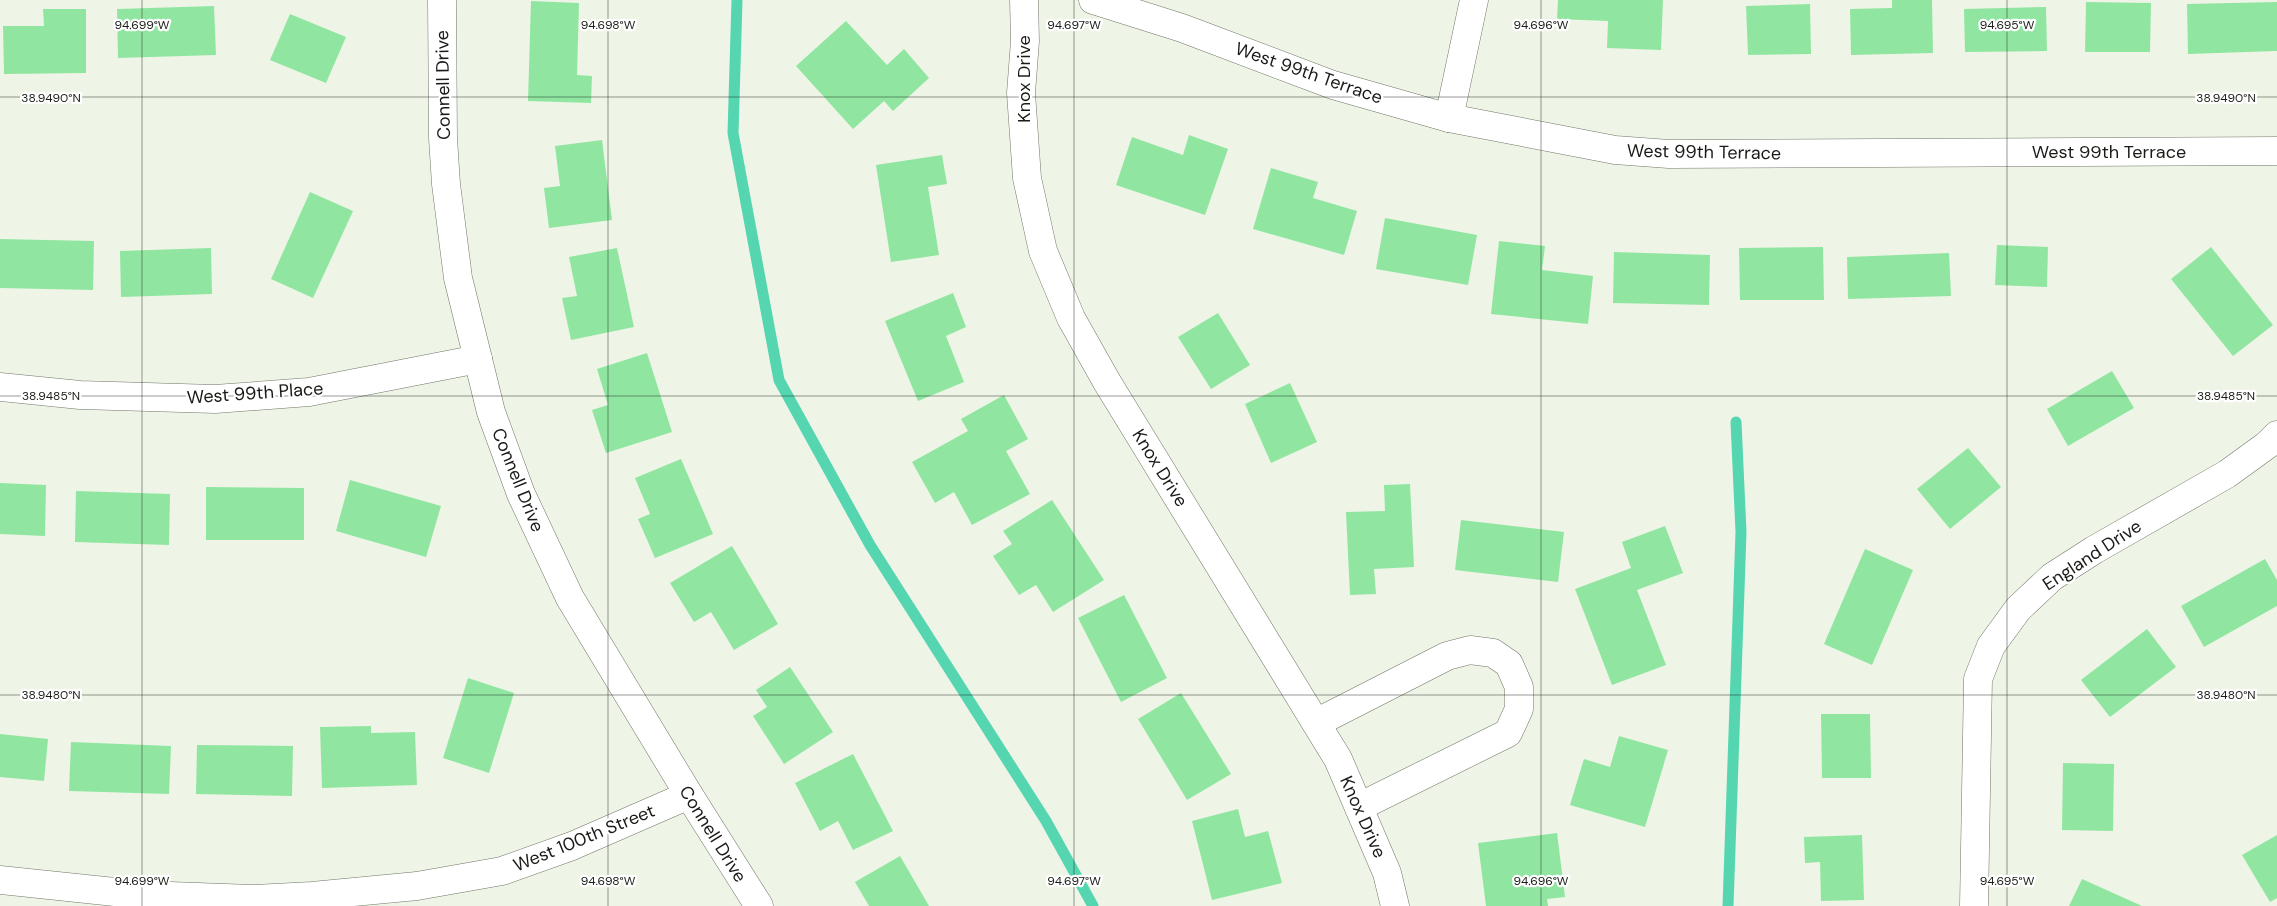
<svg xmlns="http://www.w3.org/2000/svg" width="2277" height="906" viewBox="0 0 2277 906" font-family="'DM Sans',sans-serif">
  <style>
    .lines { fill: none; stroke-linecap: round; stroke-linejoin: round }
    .stream { stroke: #55d6b1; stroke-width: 11 }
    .building { fill: #90e6a1 }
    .minor-casing { stroke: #707669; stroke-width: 29 }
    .minor { stroke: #fff; stroke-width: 28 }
    .ticks { fill: none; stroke: #181b16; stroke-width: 1; stroke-opacity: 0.45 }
    .labels { text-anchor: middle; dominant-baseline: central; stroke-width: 4.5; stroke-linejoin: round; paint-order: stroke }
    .street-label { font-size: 18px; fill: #181b16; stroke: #fff }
    .ticks-label { font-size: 12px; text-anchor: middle; fill: #181b16; stroke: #fff; stroke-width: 4.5; stroke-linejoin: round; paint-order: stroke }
  </style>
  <rect width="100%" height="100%" fill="#eef5e6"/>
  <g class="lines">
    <g class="stream">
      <path d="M737,0L733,133L779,380L870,545L1046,821L1093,906"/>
      <path d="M1728,906L1741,532L1736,422"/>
    </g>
  </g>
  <g class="building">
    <path d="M1558,0H1663L1661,50L1607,48L1608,21L1557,19Z"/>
    <path d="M1892,0H1932L1933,53L1851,55L1850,9L1892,8Z"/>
    <path d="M531,1L579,3L577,75L592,76L591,103L528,101Z"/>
    <path d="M2086,2L2151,3L2150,52H2085Z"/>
    <path d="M2277,2V51L2188,54L2187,4Z"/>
    <path d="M1810,4L1811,54L1748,55L1746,6Z"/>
    <path d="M214,6L216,55L118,58L117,9Z"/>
    <path d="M2046,7L2047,51L1965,52L1964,9Z"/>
    <path d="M43,9H86V73L4,74L3,26H44Z"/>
    <path d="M290,14L346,37L326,83L270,60Z"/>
    <path d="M846,21L887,65L904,49L929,78L893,111L884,101L853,129L796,66Z"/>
    <path d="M1189,135L1228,149L1205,215L1116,185L1132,137L1183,155Z"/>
    <path d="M602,140L612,220L549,228L544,188L560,186L555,146Z"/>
    <path d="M942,155L947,184L928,187L939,255L891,262L876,165Z"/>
    <path d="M1271,168L1318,182L1313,198L1357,211L1344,255L1253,229Z"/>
    <path d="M310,192L353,211L313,298L271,279Z"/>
    <path d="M1385,218L1477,235L1468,285L1376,269Z"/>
    <path d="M0,239L94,241L93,290L0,288Z"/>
    <path d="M1499,241L1545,246L1542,270L1593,276L1588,324L1491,314Z"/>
    <path d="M1997,245L2048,247L2047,287L1995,285Z"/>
    <path d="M1823,247L1824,300H1740L1739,248Z"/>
    <path d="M2211,247L2273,325L2233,356L2171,279Z"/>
    <path d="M211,248L212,294L121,297L120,251Z"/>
    <path d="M617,248L634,327L571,340L562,298L577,296L569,257Z"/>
    <path d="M1614,252L1710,255L1709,305L1613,303Z"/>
    <path d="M1949,253L1951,296L1848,299L1847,257Z"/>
    <path d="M953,293L966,327L946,336L964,382L918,401L885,321Z"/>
    <path d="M1218,313L1250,365L1211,389L1178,337Z"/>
    <path d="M647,353L672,432L606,453L592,410L608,405L597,369Z"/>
    <path d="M2112,371L2134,408L2068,446L2047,409Z"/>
    <path d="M1290,383L1317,442L1271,463L1245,404Z"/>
    <path d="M1004,395L1028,439L1006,451L1030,494L972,525L954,492L935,503L912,462L968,431L961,419Z"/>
    <path d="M1968,448L2001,487L1950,529L1917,489Z"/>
    <path d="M681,459L713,534L655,558L638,519L650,514L635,478Z"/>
    <path d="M350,480L441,506L426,557L336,531Z"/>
    <path d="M0,483L46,485L45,536L0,534Z"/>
    <path d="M1410,484L1414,567L1374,569L1376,594L1350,595L1346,512L1385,511L1384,485Z"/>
    <path d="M206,487L304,488V540H206Z"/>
    <path d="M76,491L170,494L169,545L75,542Z"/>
    <path d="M1052,500L1104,580L1053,612L1036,585L1019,595L993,556L1012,544L1003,531Z"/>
    <path d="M1461,520L1564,532L1558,582L1455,570Z"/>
    <path d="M1665,526L1683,573L1637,590L1666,665L1612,685L1575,589L1631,568L1622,542Z"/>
    <path d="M732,546L778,624L734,650L711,612L694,622L670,583Z"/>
    <path d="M1865,549L1913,570L1872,665L1824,644Z"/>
    <path d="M2265,559L2277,580V606L2204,647L2181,606Z"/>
    <path d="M1124,595L1167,678L1121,702L1078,618Z"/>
    <path d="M2147,629L2176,667L2110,717L2081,680Z"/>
    <path d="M790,667L833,732L784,764L753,716L767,707L756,690Z"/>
    <path d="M468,678L514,693L489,773L443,758Z"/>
    <path d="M1181,693L1231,774L1187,800L1138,719Z"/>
    <path d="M1821,714H1870L1871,778H1822Z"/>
    <path d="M371,726V733L415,732L417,785L322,788L320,727Z"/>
    <path d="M0,734L48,739L44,781L0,777Z"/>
    <path d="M1619,736L1668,750L1645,827L1570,805L1584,759L1610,767Z"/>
    <path d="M71,742L171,746L169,794L69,791Z"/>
    <path d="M197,745L293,746L292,796L196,794Z"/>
    <path d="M853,754L893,831L853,850L838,821L820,831L795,783Z"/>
    <path d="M2063,763L2114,764L2113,831L2062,830Z"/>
    <path d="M1238,809L1245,837L1268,831L1282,883L1212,900L1192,821Z"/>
    <path d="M1557,833L1565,897L1547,899L1548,906H1486L1478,843Z"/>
    <path d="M1862,835L1864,900L1821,901L1820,862L1805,863L1804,837Z"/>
    <path d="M2277,835V898L2270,902L2242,855Z"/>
    <path d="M900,856L929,906H869L855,882Z"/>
    <path d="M2082,879L2142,906H2069Z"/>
  </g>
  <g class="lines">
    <g class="minor-casing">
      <g id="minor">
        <path d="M442,0L443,138L446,184L458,278L491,412L521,494L570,598L689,795L759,906"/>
        <path d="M1024,0L1025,41L1021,93L1027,178L1043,251L1071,318L1107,382L1338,759L1387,873L1395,906"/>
        <path d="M1093,0L1182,28L1333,85L1449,118L1615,150L1669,154L2277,151"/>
        <path d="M1449,118L1474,0"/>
        <path d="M0,387L80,395L215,399L309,392L478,359"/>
        <path d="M1316,723L1447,656L1470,650L1493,653L1509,664L1519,687V709L1508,733L1359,807"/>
        <path d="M0,880L143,895L252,899L312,896L417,886L502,871L572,846L689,795"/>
        <path d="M1974,906L1978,679L1991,646L2018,609L2052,577L2094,550L2227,474L2267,445L2277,435"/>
      </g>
    </g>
    <use href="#minor" class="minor"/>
  </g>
  <path class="ticks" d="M142,0V906M608,0V906M1074,0V906M1541,0V906M2007,0V906M0,97H2277M0,396H2277M0,695H2277"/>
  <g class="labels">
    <g class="street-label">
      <text transform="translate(1309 73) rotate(19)">West 99th Terrace</text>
      <text transform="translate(1024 79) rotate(-90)">Knox Drive</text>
      <text transform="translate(443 85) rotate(-91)">Connell Drive</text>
      <text transform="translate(1704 152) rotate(1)">West 99th Terrace</text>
      <text x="2109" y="152">West 99th Terrace</text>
      <text transform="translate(255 393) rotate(-4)">West 99th Place</text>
      <text transform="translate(1160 468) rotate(58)">Knox Drive</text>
      <text transform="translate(518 480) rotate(68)">Connell Drive</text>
      <text transform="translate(2092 555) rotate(-33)">England Drive</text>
      <text transform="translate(1363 817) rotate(66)">Knox Drive</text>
      <text transform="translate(713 834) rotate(58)">Connell Drive</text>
      <text transform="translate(584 838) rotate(-22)">West 100th Street</text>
    </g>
  </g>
  <g class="ticks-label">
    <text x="142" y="29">94.699°W</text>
    <text x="608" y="29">94.698°W</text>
    <text x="1074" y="29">94.697°W</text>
    <text x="1541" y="29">94.696°W</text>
    <text x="2007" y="29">94.695°W</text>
    <text x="51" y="102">38.9490°N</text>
    <text x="2226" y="102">38.9490°N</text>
    <text x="51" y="400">38.9485°N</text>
    <text x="2226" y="400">38.9485°N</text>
    <text x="51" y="699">38.9480°N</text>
    <text x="2226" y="699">38.9480°N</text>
    <text x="142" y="885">94.699°W</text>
    <text x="608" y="885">94.698°W</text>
    <text x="1074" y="885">94.697°W</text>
    <text x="1541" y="885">94.696°W</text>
    <text x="2007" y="885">94.695°W</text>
  </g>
</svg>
